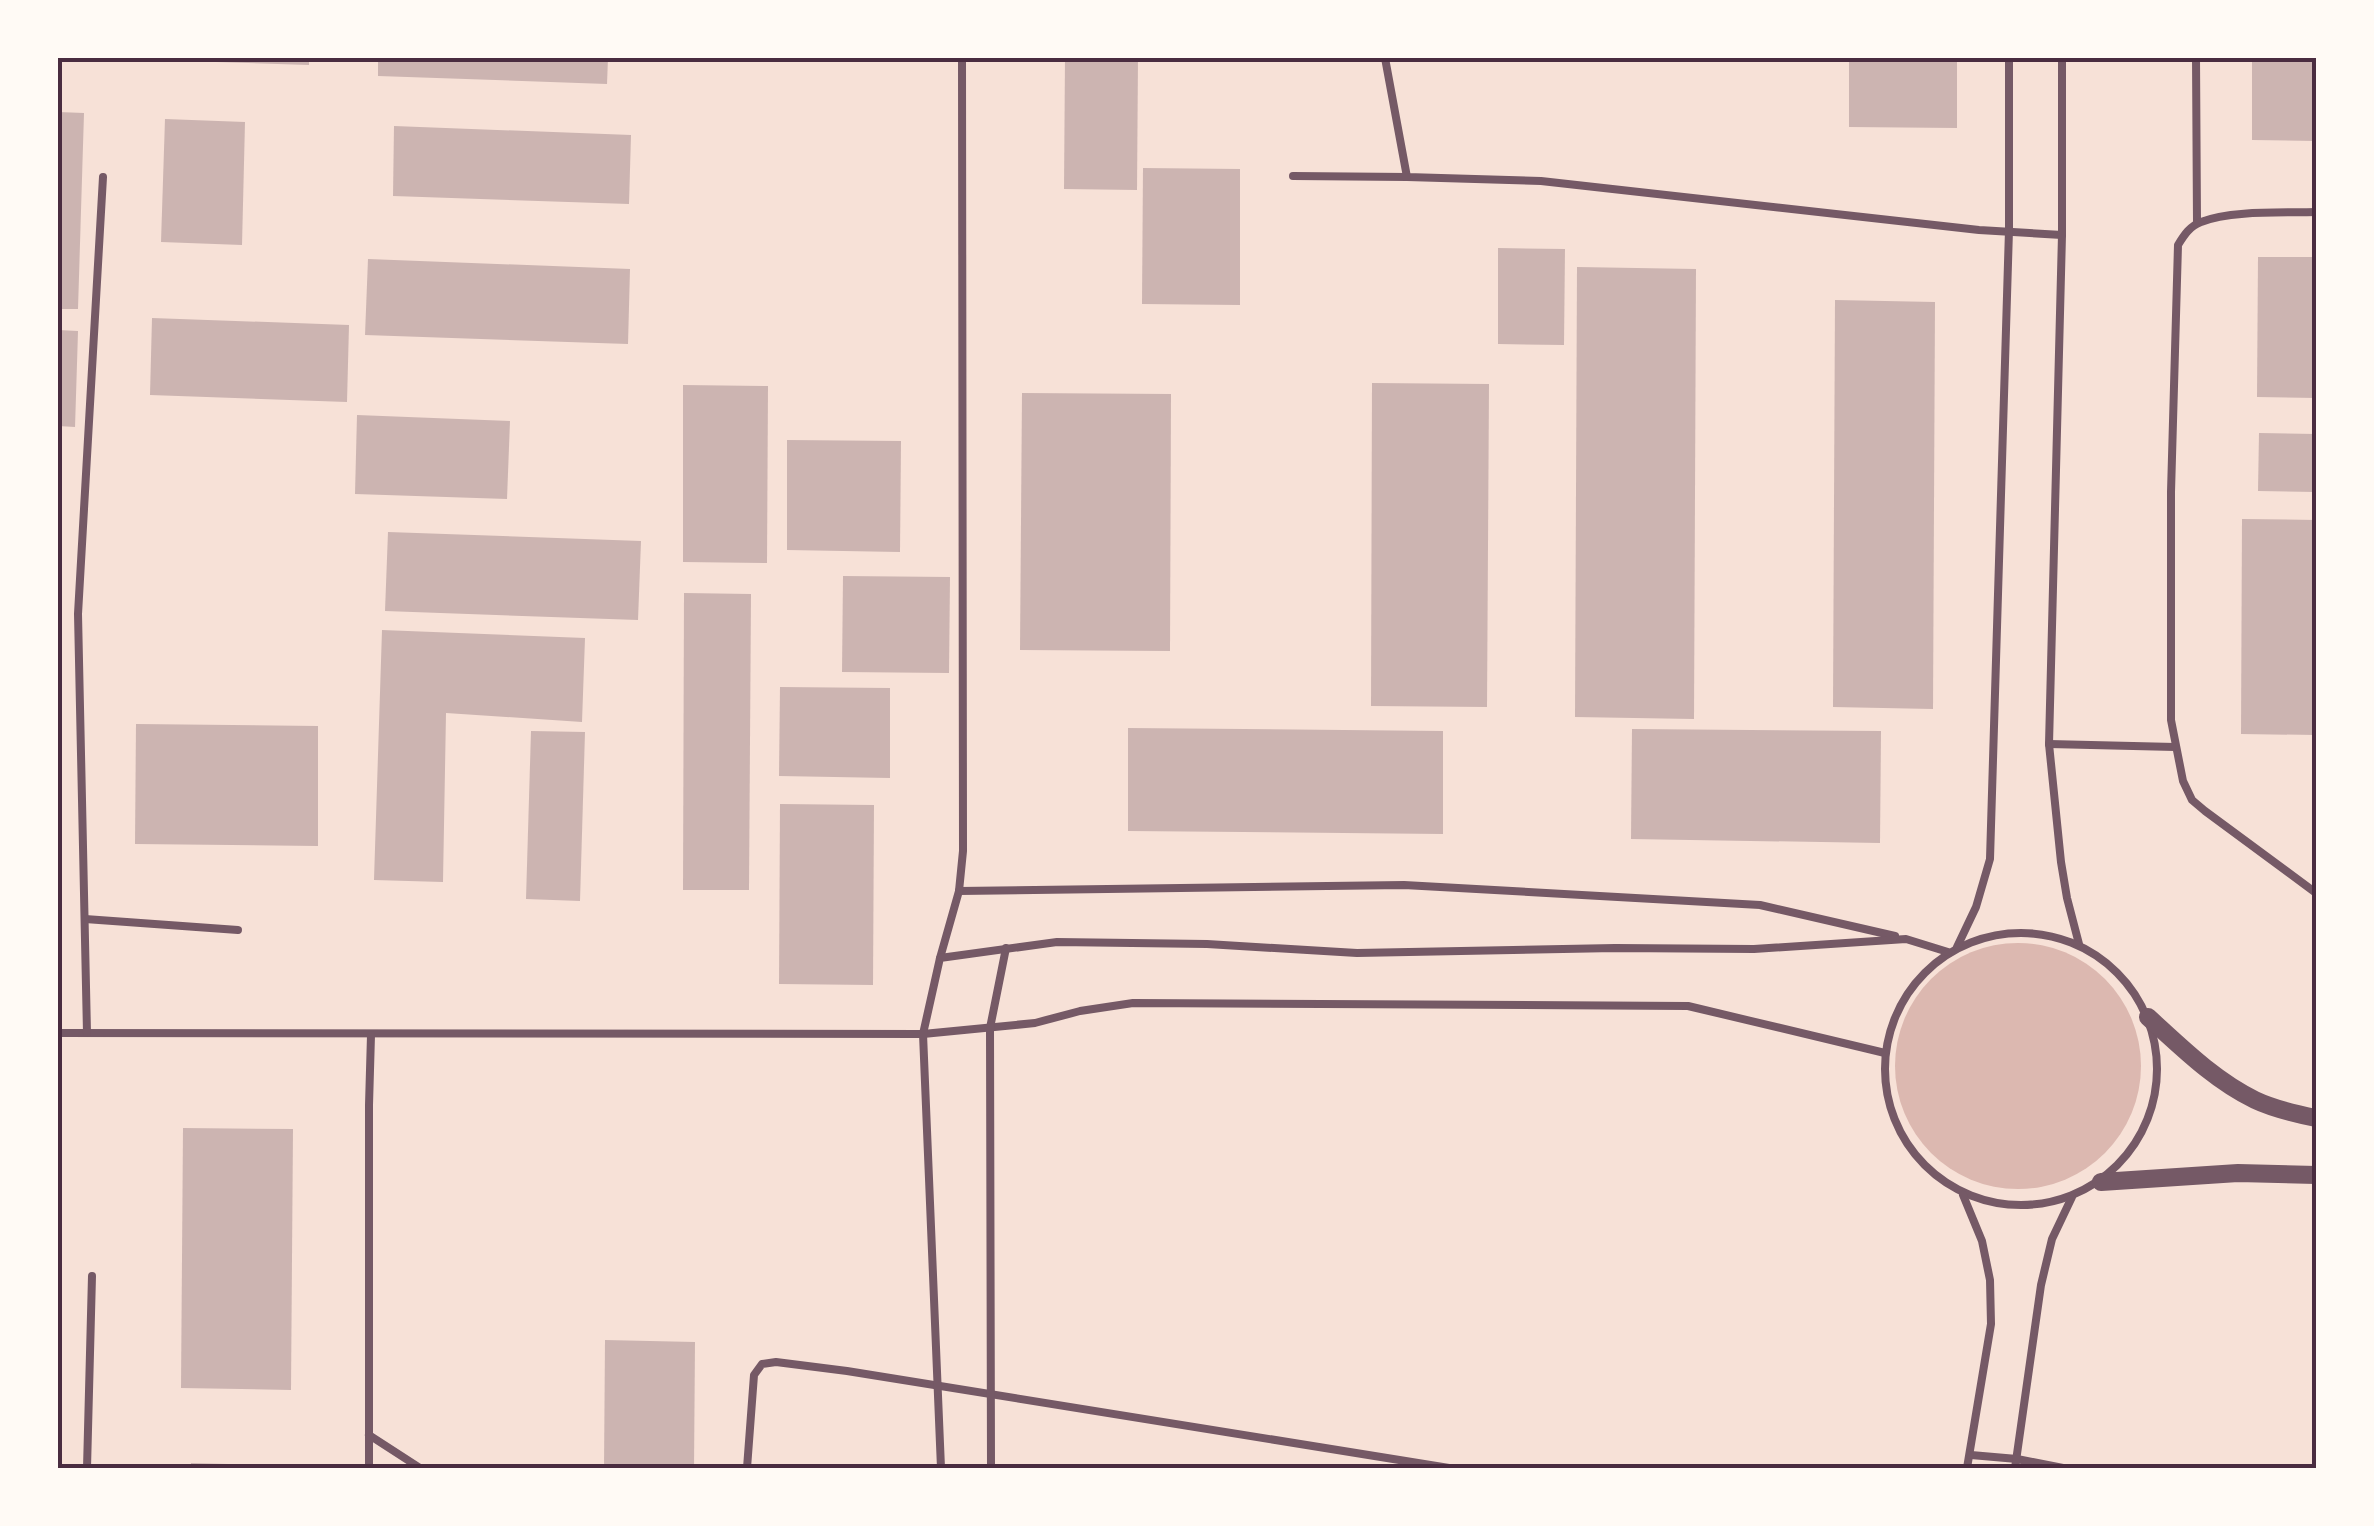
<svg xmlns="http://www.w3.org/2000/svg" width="2374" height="1526" viewBox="0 0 2374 1526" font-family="Barlow,sans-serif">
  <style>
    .water { fill: #dcb8b0 }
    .building { fill: #ccb4b1 }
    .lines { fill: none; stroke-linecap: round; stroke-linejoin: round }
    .service { stroke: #755966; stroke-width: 8 }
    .tertiary { stroke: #755966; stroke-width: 18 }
    .neatline { fill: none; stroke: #4a2c40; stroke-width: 4 }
  </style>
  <rect width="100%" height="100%" fill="#f7e1d7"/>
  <circle class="water" cx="2018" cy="1066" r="123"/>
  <g class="building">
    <path d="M184,58H309V65L184,61Z"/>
    <path d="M378,58H608L607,84L378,76Z"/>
    <path d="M1065,58H1138L1137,190L1064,189Z"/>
    <path d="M1849,58H1957V128L1849,127Z"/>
    <path d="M2252,58H2316V141L2252,140Z"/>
    <path d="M58,112L84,113L78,309H58Z"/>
    <path d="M165,119L245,122L242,245L161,242Z"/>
    <path d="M394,126L631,135L629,204L393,196Z"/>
    <path d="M1143,168L1240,169V305L1142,304Z"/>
    <path d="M1498,248L1565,249L1564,345L1498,344Z"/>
    <path d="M2258,257H2316V398L2257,397Z"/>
    <path d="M368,259L630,269L628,344L365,335Z"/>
    <path d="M1577,267L1696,269L1694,719L1575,717Z"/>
    <path d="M1835,300L1935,302L1933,709L1833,707Z"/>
    <path d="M152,318L349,325L347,402L150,395Z"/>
    <path d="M58,330L78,331L75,427L58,426Z"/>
    <path d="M1372,383L1489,384L1487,707L1371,706Z"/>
    <path d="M683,385L768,386L767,563L683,562Z"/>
    <path d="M1022,393L1171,394L1170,651L1020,650Z"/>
    <path d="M357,415L510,421L507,499L355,494Z"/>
    <path d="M2259,433L2316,434V492L2258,491Z"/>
    <path d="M787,440L901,441L900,552L787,550Z"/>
    <path d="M2242,519L2316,520V735L2241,734Z"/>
    <path d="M388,532L641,541L638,620L385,611Z"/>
    <path d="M843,576L950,577L949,673L842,672Z"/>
    <path d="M684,593L751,594L749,890H683Z"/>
    <path d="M382,630L585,638L582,722L446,713L443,882L374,880Z"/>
    <path d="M780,687L890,688V778L779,776Z"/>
    <path d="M136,724L318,726V846L135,844Z"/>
    <path d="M1128,728L1443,731V834L1128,831Z"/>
    <path d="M1632,729L1881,731L1880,843L1631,839Z"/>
    <path d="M531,731L585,732L580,901L526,899Z"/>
    <path d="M780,804L874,805L873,985L779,984Z"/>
    <path d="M183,1128L293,1129L291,1390L181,1388Z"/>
    <path d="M605,1340L695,1342L694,1468H604Z"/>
    <path d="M191,1463L270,1465V1468H191Z"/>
  </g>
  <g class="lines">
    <g class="service">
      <path d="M1385,58L1407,177L1541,181L1979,230L2062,235"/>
      <path d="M2062,58V235L2049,744L2061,862L2067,898L2079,944"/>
      <path d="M2196,58L2197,223"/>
      <path d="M1293,176L1407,177"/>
      <path d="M2316,212C2284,213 2230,210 2201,222C2190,226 2184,235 2178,245L2171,492V720L2183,781L2192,800L2205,811L2316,893"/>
      <path d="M2049,744L2175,747"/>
      <path d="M959,891L1404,885L1760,905L1895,936"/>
      <path d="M85,919L238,930"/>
      <circle cx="2021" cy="1069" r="136"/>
      <path d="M1957,947L1976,907L1990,859L2009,230V58"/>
      <path d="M940,958L959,891L963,851L962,58"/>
      <path d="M58,1033L923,1034L1035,1023L1080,1011L1133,1003L1688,1006L1885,1053"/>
      <path d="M87,1033L78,614L103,177"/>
      <path d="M1963,1195L1982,1241L1990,1280L1991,1324L1967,1468"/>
      <path d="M369,1435L420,1468"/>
      <path d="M1971,1455L2017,1459L2063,1468"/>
      <path d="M87,1468L92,1276"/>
      <path d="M369,1468V1105L371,1035"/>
      <path d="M747,1468L754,1375L762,1364L776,1362L847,1371L1449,1468"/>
      <path d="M941,1468L923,1034L940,958L1057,942L1207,944L1357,953L1615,948L1754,949L1906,939L1948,952"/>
      <path d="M991,1468L990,1028L1006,948"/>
      <path d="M2015,1468L2041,1285L2052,1239L2072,1197"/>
    </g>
    <g class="tertiary">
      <path d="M2148,1017C2181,1047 2214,1080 2255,1100C2274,1109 2296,1114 2316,1118"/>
      <path d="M2101,1182L2238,1173L2316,1175"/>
    </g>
  </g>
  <rect width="2374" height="1526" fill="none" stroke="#fffaf5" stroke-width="120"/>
  <rect x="60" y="60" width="2254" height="1406" class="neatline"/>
</svg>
